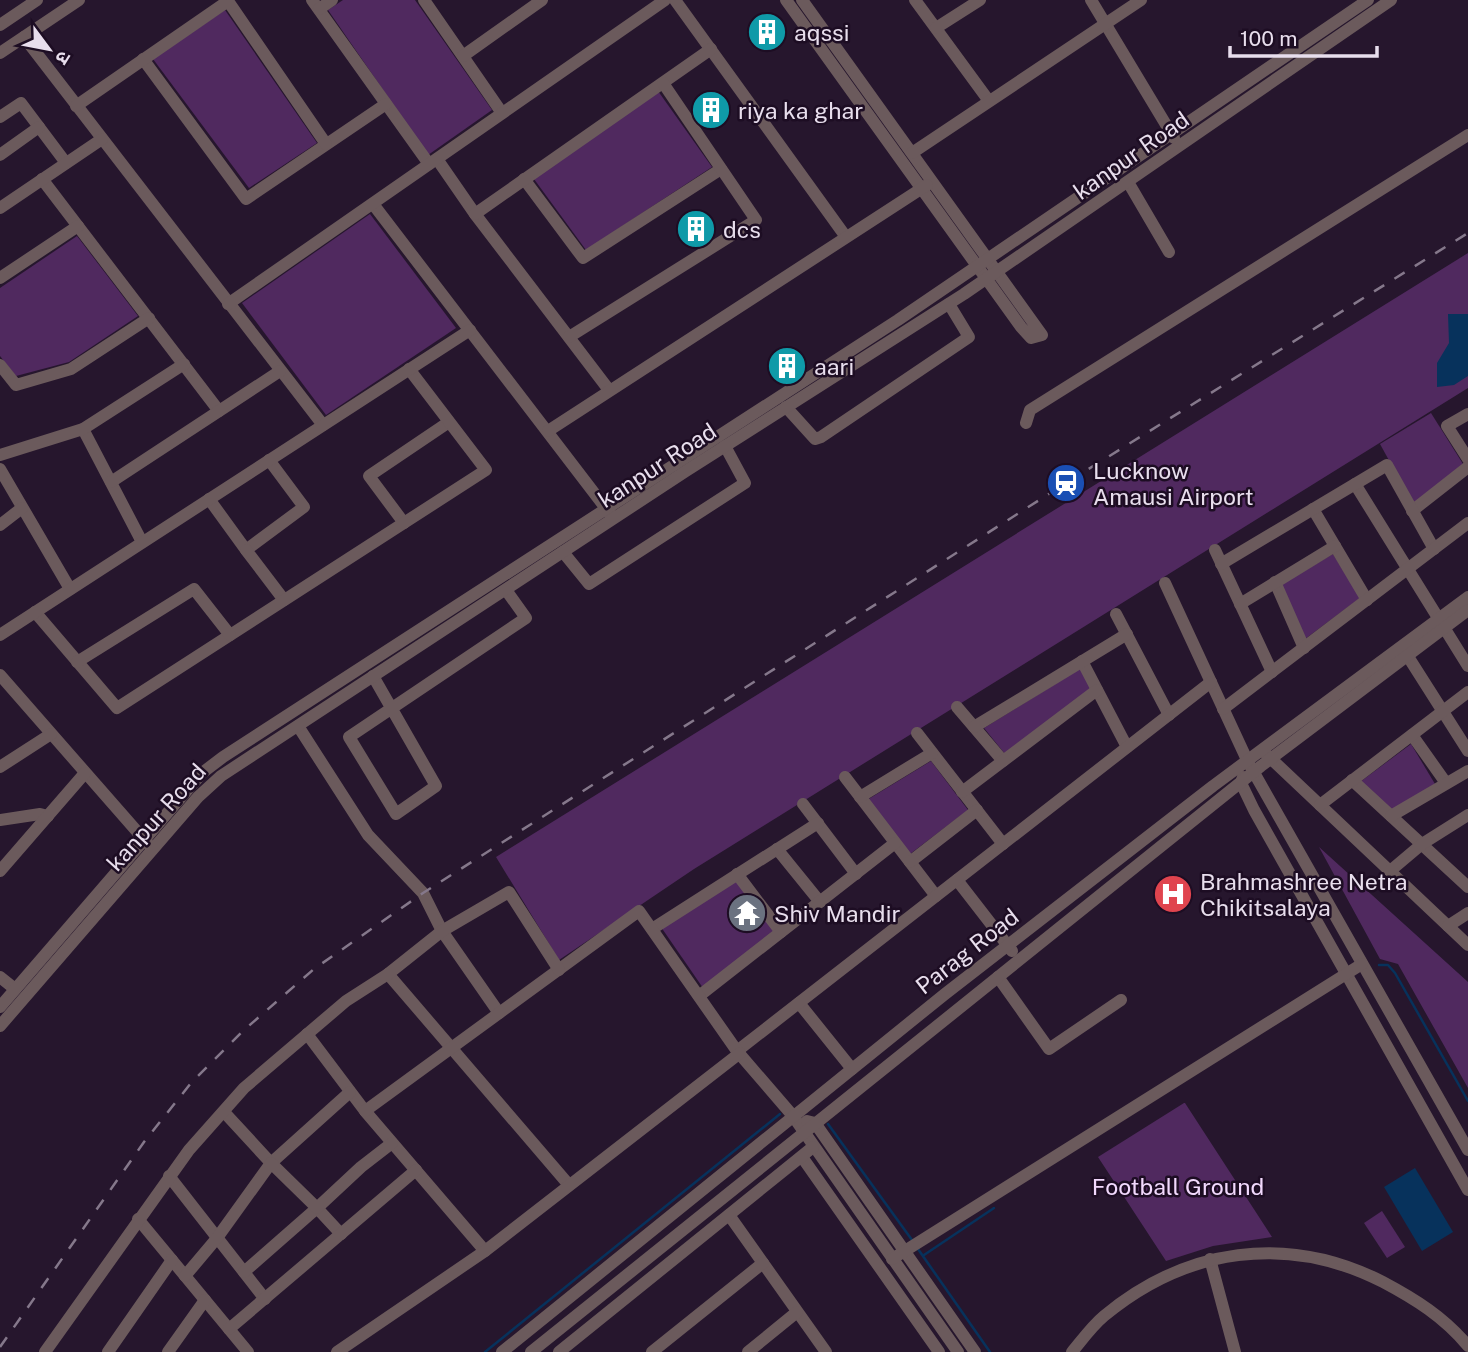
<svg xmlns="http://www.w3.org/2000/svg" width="1468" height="1352" viewBox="0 0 1468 1352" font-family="'Public Sans','Noto Sans Devanagari',sans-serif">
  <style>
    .green { fill: #50295f }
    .water { fill: #07325c }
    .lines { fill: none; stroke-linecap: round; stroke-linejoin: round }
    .stream { stroke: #07325c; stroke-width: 2.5 }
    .minor { stroke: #6b5a5c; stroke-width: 12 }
    .rail { stroke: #85788b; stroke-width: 2.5; stroke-dasharray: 12 12; stroke-linecap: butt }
    .labels { text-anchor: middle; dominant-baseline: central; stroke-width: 5; stroke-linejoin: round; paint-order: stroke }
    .poi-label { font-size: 23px; fill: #e8deed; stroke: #1d0d23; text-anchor: start }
    .street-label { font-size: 23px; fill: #e8deed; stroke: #1d0d23 }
    .park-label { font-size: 23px; fill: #f2d9fd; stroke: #1d0d23 }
  </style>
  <rect width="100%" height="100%" fill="#26162d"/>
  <g class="green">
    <path d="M343,0H415L492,110L428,155L328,10Z"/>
    <path d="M225,10L317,143L249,188L153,59Z"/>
    <path d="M658,91L712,167L586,250L534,179Z"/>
    <path d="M370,214L456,328L326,415L242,303Z"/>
    <path d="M77,236L138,316L69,362L16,376L0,356V288Z"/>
    <path d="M1468,253V388L694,869L559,960L496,857Z"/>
    <path d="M1431,413L1463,464L1413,504L1380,444Z"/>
    <path d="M1333,554L1360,598L1305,639L1280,585Z"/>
    <path d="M1081,668L1091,688L1005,754L984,728Z"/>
    <path d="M1411,744L1435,784L1392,810L1360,782Z"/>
    <path d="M931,761L968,810L910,854L867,800Z"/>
    <path d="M1319,847L1468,982V1088L1398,964L1380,959Z"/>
    <path d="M735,879L775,932L703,988L661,927Z"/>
    <path d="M1184,1103H1185L1272,1237L1213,1246L1166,1261L1098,1157Z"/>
    <path d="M1382,1211L1405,1247L1387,1258L1364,1223Z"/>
  </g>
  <g class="water">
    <path d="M1448,314H1468V376L1454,385L1437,387V363L1449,343Z"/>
    <path d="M1415,1168L1453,1232L1422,1251L1384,1187Z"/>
  </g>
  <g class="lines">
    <g class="stream">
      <path d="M1379,965H1388L1395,973L1468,1101"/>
      <path d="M828,1124L912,1240"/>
      <path d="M918,1249L990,1352"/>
      <path d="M924,1255L994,1208"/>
      <path d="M485,1352L780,1114"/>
    </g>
    <g class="minor">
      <path d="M312,0L429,164"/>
      <path d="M424,0L502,113"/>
      <path d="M675,0L846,237"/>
      <path d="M786,0L1021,327L1031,338L1042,335L802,0"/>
      <path d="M915,0L989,101"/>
      <path d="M1091,0L1174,138"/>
      <path d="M319,9L332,0"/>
      <path d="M0,25L37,0"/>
      <path d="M936,28L980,0"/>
      <path d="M24,37L323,425"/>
      <path d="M0,53L79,0"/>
      <path d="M463,56L542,0"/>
      <path d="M143,59L246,199L386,104"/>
      <path d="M76,106L228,1L326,144"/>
      <path d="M0,117L21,103L66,163"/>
      <path d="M912,153L1141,0"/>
      <path d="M0,155L39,127"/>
      <path d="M437,159L475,214L609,390"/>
      <path d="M42,179L219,411"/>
      <path d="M524,179L583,258L721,169"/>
      <path d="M1128,182L1169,252"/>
      <path d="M373,204L611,515"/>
      <path d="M0,208L102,139"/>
      <path d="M475,214L711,49"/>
      <path d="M0,278L78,226"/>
      <path d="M228,304L665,0"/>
      <path d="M569,337L756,220L663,83"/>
      <path d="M0,365L16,385L71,369L149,318"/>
      <path d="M786,407L815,439L821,437L969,337L949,304"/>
      <path d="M1468,414L1447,426L1468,459"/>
      <path d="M1026,423L1030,410L1468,135"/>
      <path d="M83,429L142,542"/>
      <path d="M548,431L927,185"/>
      <path d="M0,455L83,429L184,364"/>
      <path d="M0,469L70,589"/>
      <path d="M111,482L280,371"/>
      <path d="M1355,484L1468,666"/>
      <path d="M209,499L246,550L304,507L269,460"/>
      <path d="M1313,509L1367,600"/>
      <path d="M1412,511L1468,467"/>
      <path d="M404,523L369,476L449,422"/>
      <path d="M0,525L22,508"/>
      <path d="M246,550L284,600"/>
      <path d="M1215,550L1272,672"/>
      <path d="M563,552L589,584L745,483L725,446"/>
      <path d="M1221,564L1387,465L1434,549"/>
      <path d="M1275,582L1304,648"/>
      <path d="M1165,583L1248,762L1468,1150"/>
      <path d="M1240,604L1335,546"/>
      <path d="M35,612L117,708L486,470L409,369"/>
      <path d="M1116,614L1169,715"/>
      <path d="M0,635L470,330"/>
      <path d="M1407,655L1468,751"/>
      <path d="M1082,661L1127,747"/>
      <path d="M77,662L194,589L230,635"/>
      <path d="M0,675L148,844"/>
      <path d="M373,676L436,786L396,814L349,737L526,618L506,590"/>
      <path d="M957,707L1003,761"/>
      <path d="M1223,709L1468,523"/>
      <path d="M298,726L368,835L423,893L442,931L499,1013"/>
      <path d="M974,727L1127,634"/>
      <path d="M917,733L1003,844"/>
      <path d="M1412,735L1446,783"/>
      <path d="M1266,754L1468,945"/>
      <path d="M0,767L51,734"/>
      <path d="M845,777L936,896"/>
      <path d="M1243,777L1241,783L1254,810L1468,1190"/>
      <path d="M1352,780L1468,887"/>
      <path d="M962,792L1097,690"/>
      <path d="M860,797L932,753"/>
      <path d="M803,804L856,874"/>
      <path d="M1320,805L1468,692"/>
      <path d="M1391,816L1468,771"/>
      <path d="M0,820L40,814L48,816"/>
      <path d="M777,849L820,902"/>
      <path d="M910,862L977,810"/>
      <path d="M0,871L85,773"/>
      <path d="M1390,871L1422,844L1468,815"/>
      <path d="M737,874L781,932"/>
      <path d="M957,880L1012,951"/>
      <path d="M1448,926L1468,913"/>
      <path d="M652,929L818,823"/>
      <path d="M388,974L569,1185"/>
      <path d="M0,977L15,989"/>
      <path d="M998,977L1049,1049L1121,1000"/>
      <path d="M699,996L895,843"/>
      <path d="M799,1003L852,1069"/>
      <path d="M0,1007L202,773L223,757L898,320L1368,0"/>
      <path d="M0,1026L198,797L221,776L686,471L964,294L1391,0"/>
      <path d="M307,1034L365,1111L485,1251"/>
      <path d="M737,1051L1211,682"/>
      <path d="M365,1111L639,911L737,1051L793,1116L958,1352"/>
      <path d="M224,1112L271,1163L350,1092"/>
      <path d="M807,1121L815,1123L975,1352"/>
      <path d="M802,1157L939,1352"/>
      <path d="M169,1176L265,1299"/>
      <path d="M729,1215L826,1352"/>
      <path d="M138,1219L248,1352"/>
      <path d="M892,1259L1362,964"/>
      <path d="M1210,1259L1235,1352"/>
      <path d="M244,1272L317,1208L341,1234"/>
      <path d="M185,1276L217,1238L271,1163L317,1208L361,1167L392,1143"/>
      <path d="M229,1329L416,1170"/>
      <path d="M45,1352L189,1150L244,1088L346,1001L388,974L442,931L509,892L559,970"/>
      <path d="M108,1352L172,1260"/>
      <path d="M168,1352L205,1300"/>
      <path d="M337,1352L485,1251L740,1053"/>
      <path d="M502,1352L945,994L1213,786L1468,597"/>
      <path d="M531,1352L1261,766L1468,610"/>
      <path d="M559,1352L813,1147"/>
      <path d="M652,1352L763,1263"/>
      <path d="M748,1352L797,1312"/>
      <path d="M1072,1352C1082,1340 1092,1326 1104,1316C1186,1248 1287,1233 1383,1282C1415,1299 1444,1317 1468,1346"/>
    </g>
    <path class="rail" d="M0,1347L144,1142L191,1083L244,1030L314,969L423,893L1066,483L1468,233"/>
  </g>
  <defs>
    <g id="building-disc" transform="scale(2.0125)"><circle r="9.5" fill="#0f9aa8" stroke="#1d0d23"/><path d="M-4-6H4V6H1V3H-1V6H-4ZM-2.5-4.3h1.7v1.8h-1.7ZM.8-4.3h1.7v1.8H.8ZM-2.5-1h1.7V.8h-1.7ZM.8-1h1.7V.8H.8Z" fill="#fff"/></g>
    <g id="station-disc" transform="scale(2.0125)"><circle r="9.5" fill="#1a4fb4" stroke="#1d0d23"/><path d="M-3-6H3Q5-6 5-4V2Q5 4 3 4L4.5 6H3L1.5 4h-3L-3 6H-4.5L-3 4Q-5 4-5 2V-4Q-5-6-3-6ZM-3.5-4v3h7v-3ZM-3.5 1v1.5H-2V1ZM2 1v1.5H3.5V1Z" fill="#fff"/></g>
    <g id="hospital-disc" transform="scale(2.0125)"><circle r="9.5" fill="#e0444e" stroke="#1d0d23"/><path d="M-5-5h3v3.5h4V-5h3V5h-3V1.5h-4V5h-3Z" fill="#fff"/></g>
    <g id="temple-disc" transform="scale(2.0125)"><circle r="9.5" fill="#6b7280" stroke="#1d0d23"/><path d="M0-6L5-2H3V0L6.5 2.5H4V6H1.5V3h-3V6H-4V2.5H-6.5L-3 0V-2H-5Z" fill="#fff"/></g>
  </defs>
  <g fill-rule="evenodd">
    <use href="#building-disc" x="767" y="32"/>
    <use href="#building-disc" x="711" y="110"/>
    <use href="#building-disc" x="696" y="229"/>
    <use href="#building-disc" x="787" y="366"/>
    <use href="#station-disc" x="1066" y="483"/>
    <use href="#hospital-disc" x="1173" y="894"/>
    <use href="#temple-disc" x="747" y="913"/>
  </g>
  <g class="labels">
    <g class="poi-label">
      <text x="794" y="32">aqssi</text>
      <text x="738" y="110">riya ka ghar</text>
      <text x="723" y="229">dcs</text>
      <text x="814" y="366">aari</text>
      <text x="1093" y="470">Lucknow<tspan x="1093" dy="26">Amausi Airport</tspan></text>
      <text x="1200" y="881">Brahmashree Netra<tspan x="1200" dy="26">Chikitsalaya</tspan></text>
      <text x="774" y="913">Shiv Mandir</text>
    </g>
    <g class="street-label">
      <text transform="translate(1131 155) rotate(-35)">kanpur Road</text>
      <text transform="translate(657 465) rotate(-33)">kanpur Road</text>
      <text transform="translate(156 817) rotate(-48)">kanpur Road</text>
      <text transform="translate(967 951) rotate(-38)">Parag Road</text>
    </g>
    <g class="park-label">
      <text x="1178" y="1186">Football Ground</text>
    </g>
  </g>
  <g transform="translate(49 49) rotate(122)" stroke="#1d0d23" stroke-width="5" paint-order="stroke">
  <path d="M0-5L12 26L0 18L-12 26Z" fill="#e8deed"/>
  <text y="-10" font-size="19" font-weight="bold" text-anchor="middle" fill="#e8deed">उ</text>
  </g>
  <path d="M1230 46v10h147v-10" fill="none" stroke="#e8deed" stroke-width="3.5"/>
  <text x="1240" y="46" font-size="21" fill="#e8deed" stroke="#1d0d23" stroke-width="5" paint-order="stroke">100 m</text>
</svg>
